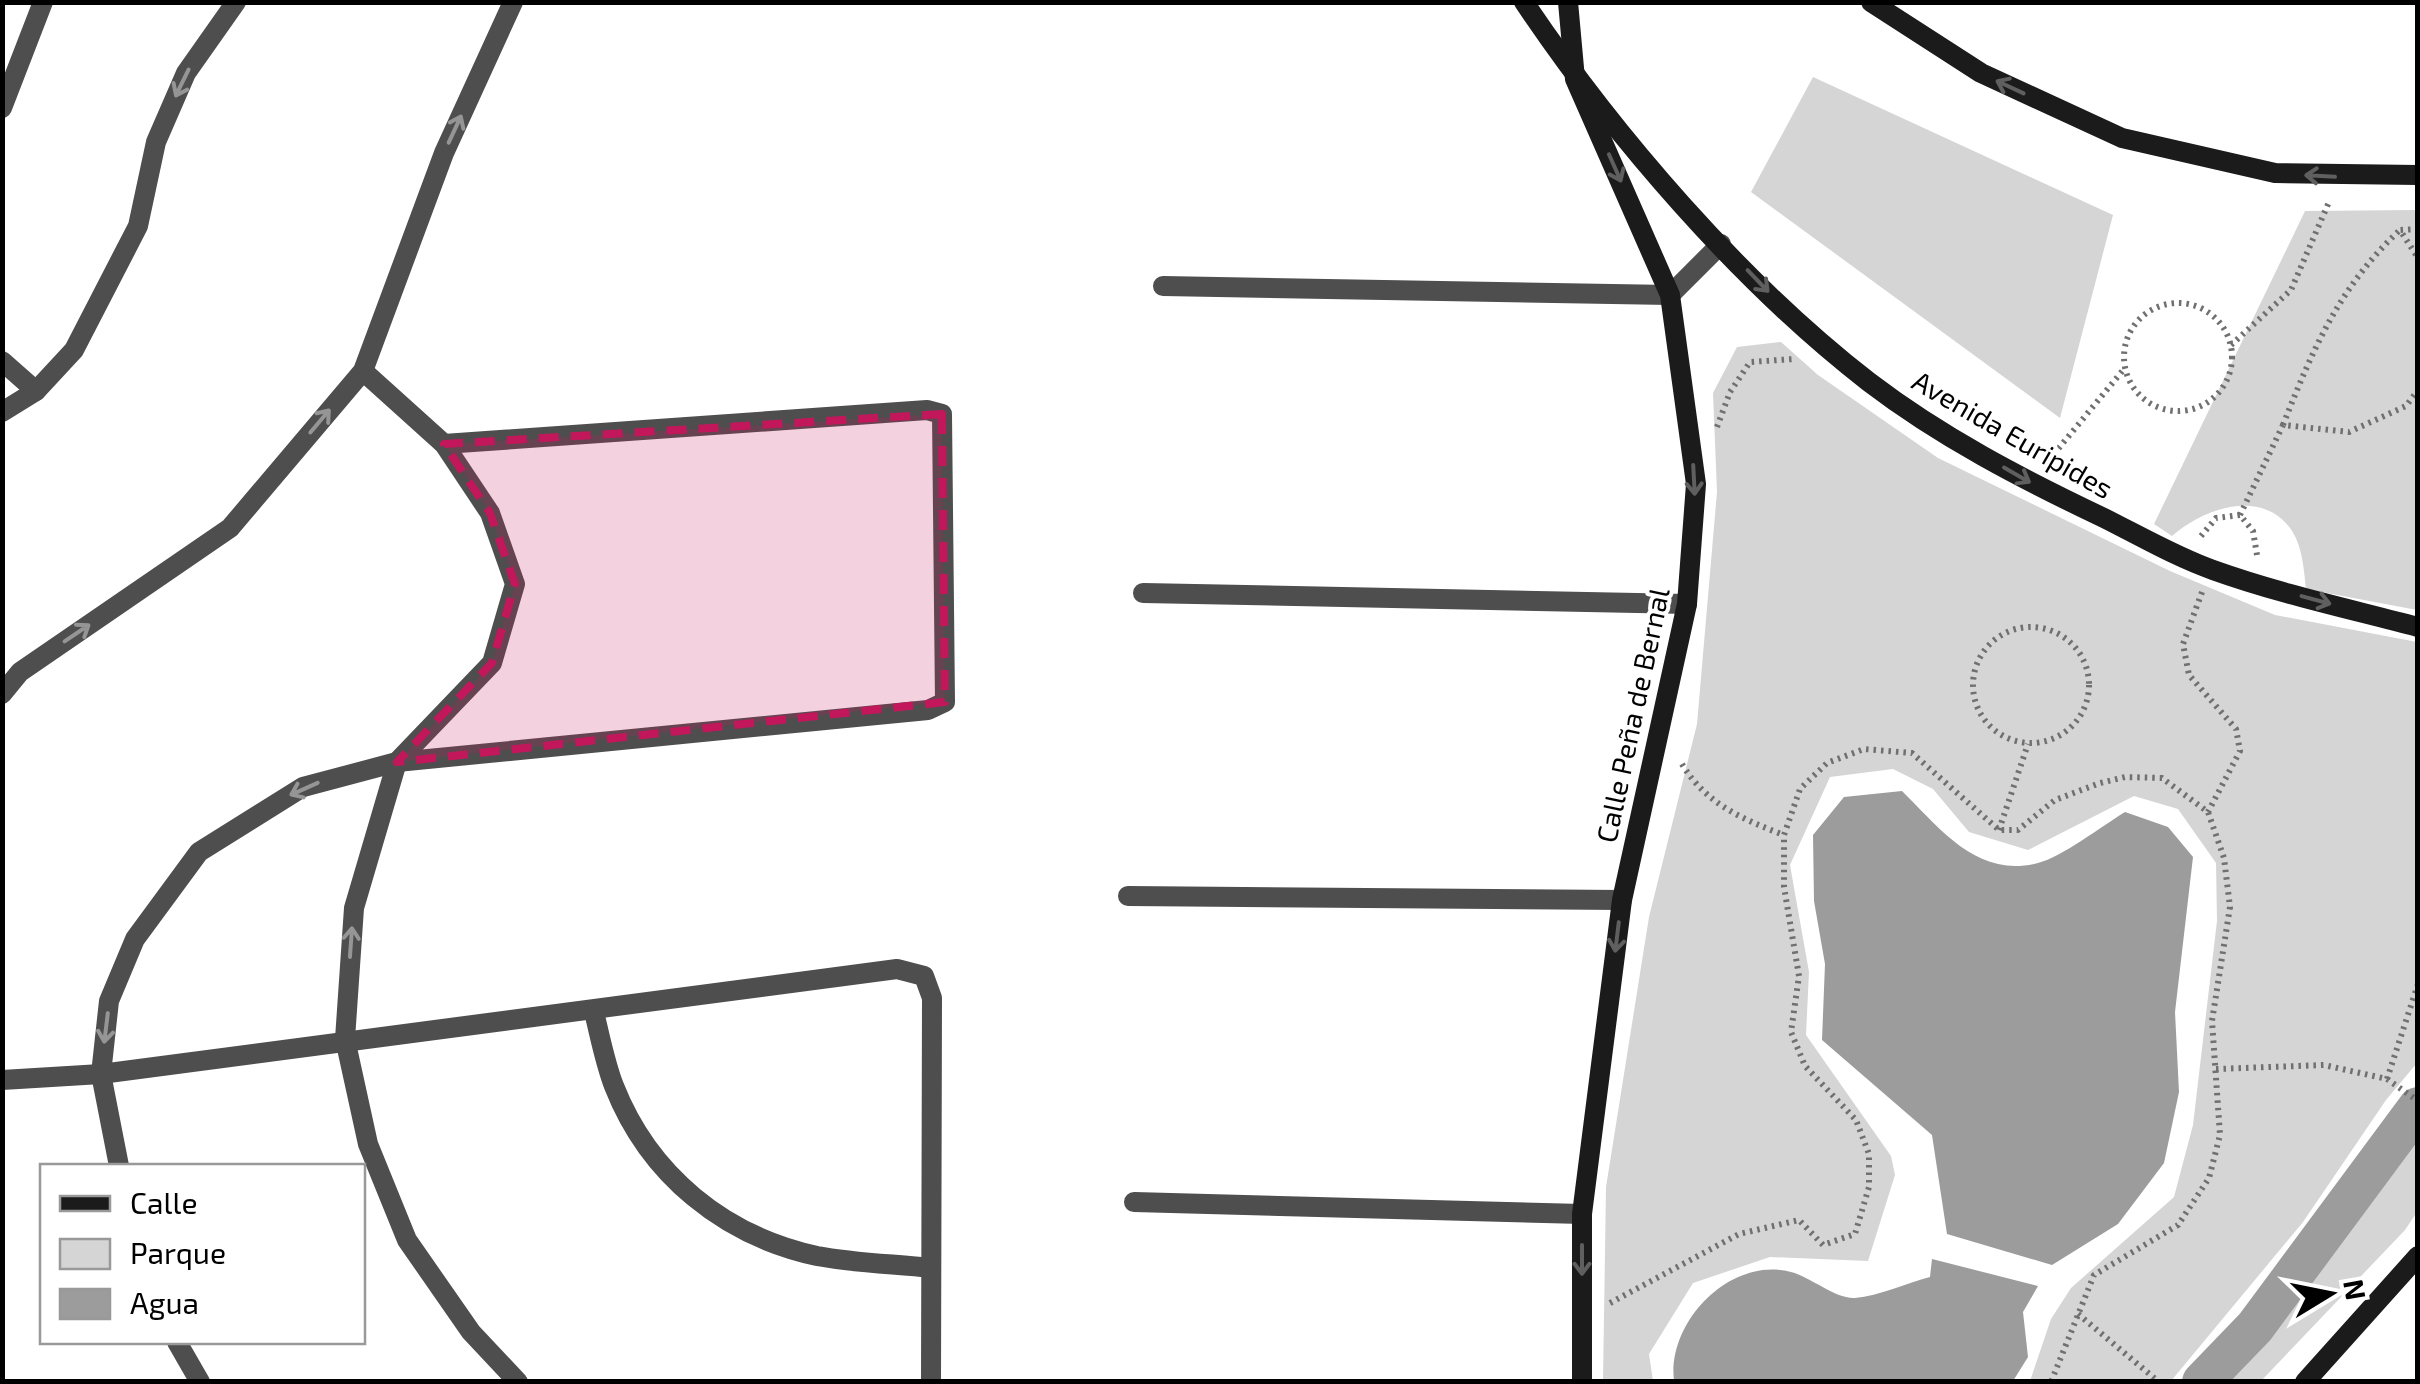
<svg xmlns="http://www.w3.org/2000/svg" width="2420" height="1384" viewBox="0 0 2420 1384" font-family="'Exo 2',sans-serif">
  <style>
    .green { fill: #d5d5d5 }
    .water { fill: #9c9c9c }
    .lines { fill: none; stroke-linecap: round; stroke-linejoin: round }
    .canal { stroke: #9c9c9c; stroke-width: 40 }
    .path { stroke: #707070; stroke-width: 6; stroke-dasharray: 2.5 5; stroke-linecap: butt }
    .street { stroke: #4e4e4e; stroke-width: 20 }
    .secondary { stroke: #1b1b1b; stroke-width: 20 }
    .oneway { stroke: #959595 }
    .oneway2 { stroke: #5f5f5f }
    .marked { fill: #c2185b; fill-opacity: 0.2; stroke: #c2185b; stroke-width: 8; stroke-dasharray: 20 12; stroke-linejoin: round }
    .labels { text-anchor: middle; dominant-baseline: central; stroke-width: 8; stroke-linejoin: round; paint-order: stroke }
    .street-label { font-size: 28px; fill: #000; stroke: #fff }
  </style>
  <rect width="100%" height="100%" fill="#fff"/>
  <g class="green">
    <path d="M1813,77L2113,215L2060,418L1751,192Z"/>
    <path d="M2417,210V610L2306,589C2304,569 2302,544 2290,528C2260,488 2203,509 2172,536L2154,524L2305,211Z"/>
    <path d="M1781,342L1818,375L1938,458L2170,571L2275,615L2417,642V1063L2386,1100L2303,1222L2171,1381H2030L2051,1319L2071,1288L2174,1197L2193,1125L2217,921L2216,863L2178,809L2134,796L2028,850L1969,832L1933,789L1893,769L1830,777L1790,865L1809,972L1806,1035L1891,1156L1895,1175L1868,1261L1770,1257L1693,1283L1649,1354L1653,1381H1603L1606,1187L1649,917L1697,724L1717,492L1713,393L1737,347Z"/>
    <path d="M2417,1124V1212L2405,1230L2261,1381H2219L2319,1269Z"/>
  </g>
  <g class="water">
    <path d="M1902,791C1940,828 1977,879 2038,863C2062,857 2102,826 2125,812L2168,827L2193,857L2175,1012L2179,1092L2164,1163L2118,1224L2052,1265L1947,1234L1932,1135L1822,1040L1825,964L1814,901L1813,835L1844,797Z"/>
    <path d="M1932,1259L2038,1286L2023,1312L2028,1357L2013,1381H1674C1667,1322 1730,1256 1791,1272C1811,1277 1835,1299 1855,1298C1879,1296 1907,1283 1930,1277Z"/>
  </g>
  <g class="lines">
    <path class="canal" d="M2202,1382L2255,1327L2418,1107"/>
    <g class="path">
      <path d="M2418,229L2400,230L2418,258"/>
      <circle cx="2178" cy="357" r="54"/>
      <path d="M2231,345L2291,290L2329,202"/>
      <path d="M2283,425C2313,349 2339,287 2400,230"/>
      <path d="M1717,427L1730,392L1750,362L1794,359"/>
      <path d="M2049,460L2124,369"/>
      <path d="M2240,515L2283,425L2349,432L2406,406L2418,390"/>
      <path d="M2201,536L2216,518L2240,515L2253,531L2257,555"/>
      <path d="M2202,592L2183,644L2189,675L2236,729L2240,751L2208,812"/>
      <circle cx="2031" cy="685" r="58"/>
      <path d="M1682,764C1706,804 1742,819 1784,835"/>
      <path d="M1999,830L2028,744"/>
      <path d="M2216,1069L2324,1065L2387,1079L2418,1101"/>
      <path d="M2387,1079L2418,984"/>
      <path d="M1610,1303L1739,1234L1799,1220L1823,1245L1855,1234L1869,1187V1154L1856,1120L1805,1066L1791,1032L1799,976L1784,887V835L1800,789L1827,763L1864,749L1912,753L1999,830H2018L2055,800L2100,783L2125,777L2162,778L2208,812L2224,858L2230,907L2212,1021L2220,1135L2209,1178L2178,1225L2094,1275L2051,1382"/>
      <path d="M2078,1314L2159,1382"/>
    </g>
    <g class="street">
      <path d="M2,108L43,2"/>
      <path d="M1163,286L1670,295L1721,244"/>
      <path d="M2,361L36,391"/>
      <path d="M363,371L444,444L490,513L515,584L492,663L397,762L354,908L345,1039L368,1144L407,1240L471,1332L518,1382"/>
      <path d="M2,412L36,391L74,350L138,226L156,142L186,73L236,2"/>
      <path d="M1143,593L1687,604"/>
      <path d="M2,694L20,672L230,528L363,371L444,153L513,2"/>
      <path d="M1128,896L1622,900"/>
      <path d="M594,1012C600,1036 605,1063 614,1086C649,1175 724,1236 817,1256C854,1263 894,1264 931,1268"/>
      <path d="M2,1080L101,1074L897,969L924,976L932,998L931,1382"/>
      <path d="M119,1166L101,1074L109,1001L135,939L199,852L303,787L397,762L928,710L945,702L942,414L927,410L444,444"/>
      <path d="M1134,1202L1582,1214"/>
      <path d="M177,1342L200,1382"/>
    </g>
    <g class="secondary">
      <path d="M1524,2C1614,136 1741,283 1869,382C1941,437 2022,479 2104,518C2140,536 2176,557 2213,570C2280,594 2350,609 2418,627"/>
      <path d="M1568,2L1575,79L1670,295L1696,484L1687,604L1622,900L1582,1214V1382"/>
      <path d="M1871,2L1981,73L2122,138L2275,173L2418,175"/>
      <path d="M2305,1382L2418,1256"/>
    </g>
  </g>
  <defs><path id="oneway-shaft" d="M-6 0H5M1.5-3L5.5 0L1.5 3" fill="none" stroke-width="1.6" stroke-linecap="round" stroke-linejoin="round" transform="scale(2.5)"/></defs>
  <g class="oneway">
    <use href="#oneway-shaft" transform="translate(182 83) rotate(116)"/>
    <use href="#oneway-shaft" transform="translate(455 129) rotate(-65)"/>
    <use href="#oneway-shaft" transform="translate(320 421) rotate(-50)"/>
    <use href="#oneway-shaft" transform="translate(77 633) rotate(-34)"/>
    <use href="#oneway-shaft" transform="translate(304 789) rotate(156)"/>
    <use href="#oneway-shaft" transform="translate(351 942) rotate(-86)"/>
    <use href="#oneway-shaft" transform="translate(106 1028) rotate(97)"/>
  </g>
  <g class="oneway2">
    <use href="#oneway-shaft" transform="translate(2010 87) rotate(-155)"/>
    <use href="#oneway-shaft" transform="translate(1615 168) rotate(66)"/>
    <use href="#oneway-shaft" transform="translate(2320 176) rotate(-177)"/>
    <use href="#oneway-shaft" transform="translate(1758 281) rotate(46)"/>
    <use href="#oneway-shaft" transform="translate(2017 475) rotate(30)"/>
    <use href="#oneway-shaft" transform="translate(1694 480) rotate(87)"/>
    <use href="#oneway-shaft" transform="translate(2316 600) rotate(15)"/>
    <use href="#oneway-shaft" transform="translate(1617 937) rotate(97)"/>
    <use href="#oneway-shaft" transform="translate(1582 1260) rotate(90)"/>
  </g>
  <path class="marked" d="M942,414L945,702L397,762L492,663L515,584L490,513L444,444Z"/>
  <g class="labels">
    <g class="street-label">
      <text transform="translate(2013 434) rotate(30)">Avenida Euripides</text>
      <text transform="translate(1632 715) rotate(-78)">Calle Peña de Bernal</text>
    </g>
  </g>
  <rect width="2420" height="1384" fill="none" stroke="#000000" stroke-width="10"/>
  <rect x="40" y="1164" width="325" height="180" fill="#ffffff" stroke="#999999" stroke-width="2.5"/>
  <rect x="60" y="1196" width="50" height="15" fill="#1b1b1b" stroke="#999999" stroke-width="2.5"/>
  <text x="130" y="1214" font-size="30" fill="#000000">Calle</text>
  <rect x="60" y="1239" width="50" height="30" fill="#d5d5d5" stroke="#999999" stroke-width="2.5"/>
  <text x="130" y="1264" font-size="30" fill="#000000">Parque</text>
  <rect x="60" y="1289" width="50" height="30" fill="#9c9c9c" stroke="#999999" stroke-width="2.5"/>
  <text x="130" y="1314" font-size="30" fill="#000000">Agua</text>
  <g transform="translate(2330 1294) rotate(80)" stroke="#ffffff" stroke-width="8" paint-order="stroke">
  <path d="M0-8L18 38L0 25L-18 38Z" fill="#000000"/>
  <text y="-15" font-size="28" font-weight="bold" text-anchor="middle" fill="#000000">N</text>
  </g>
</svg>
